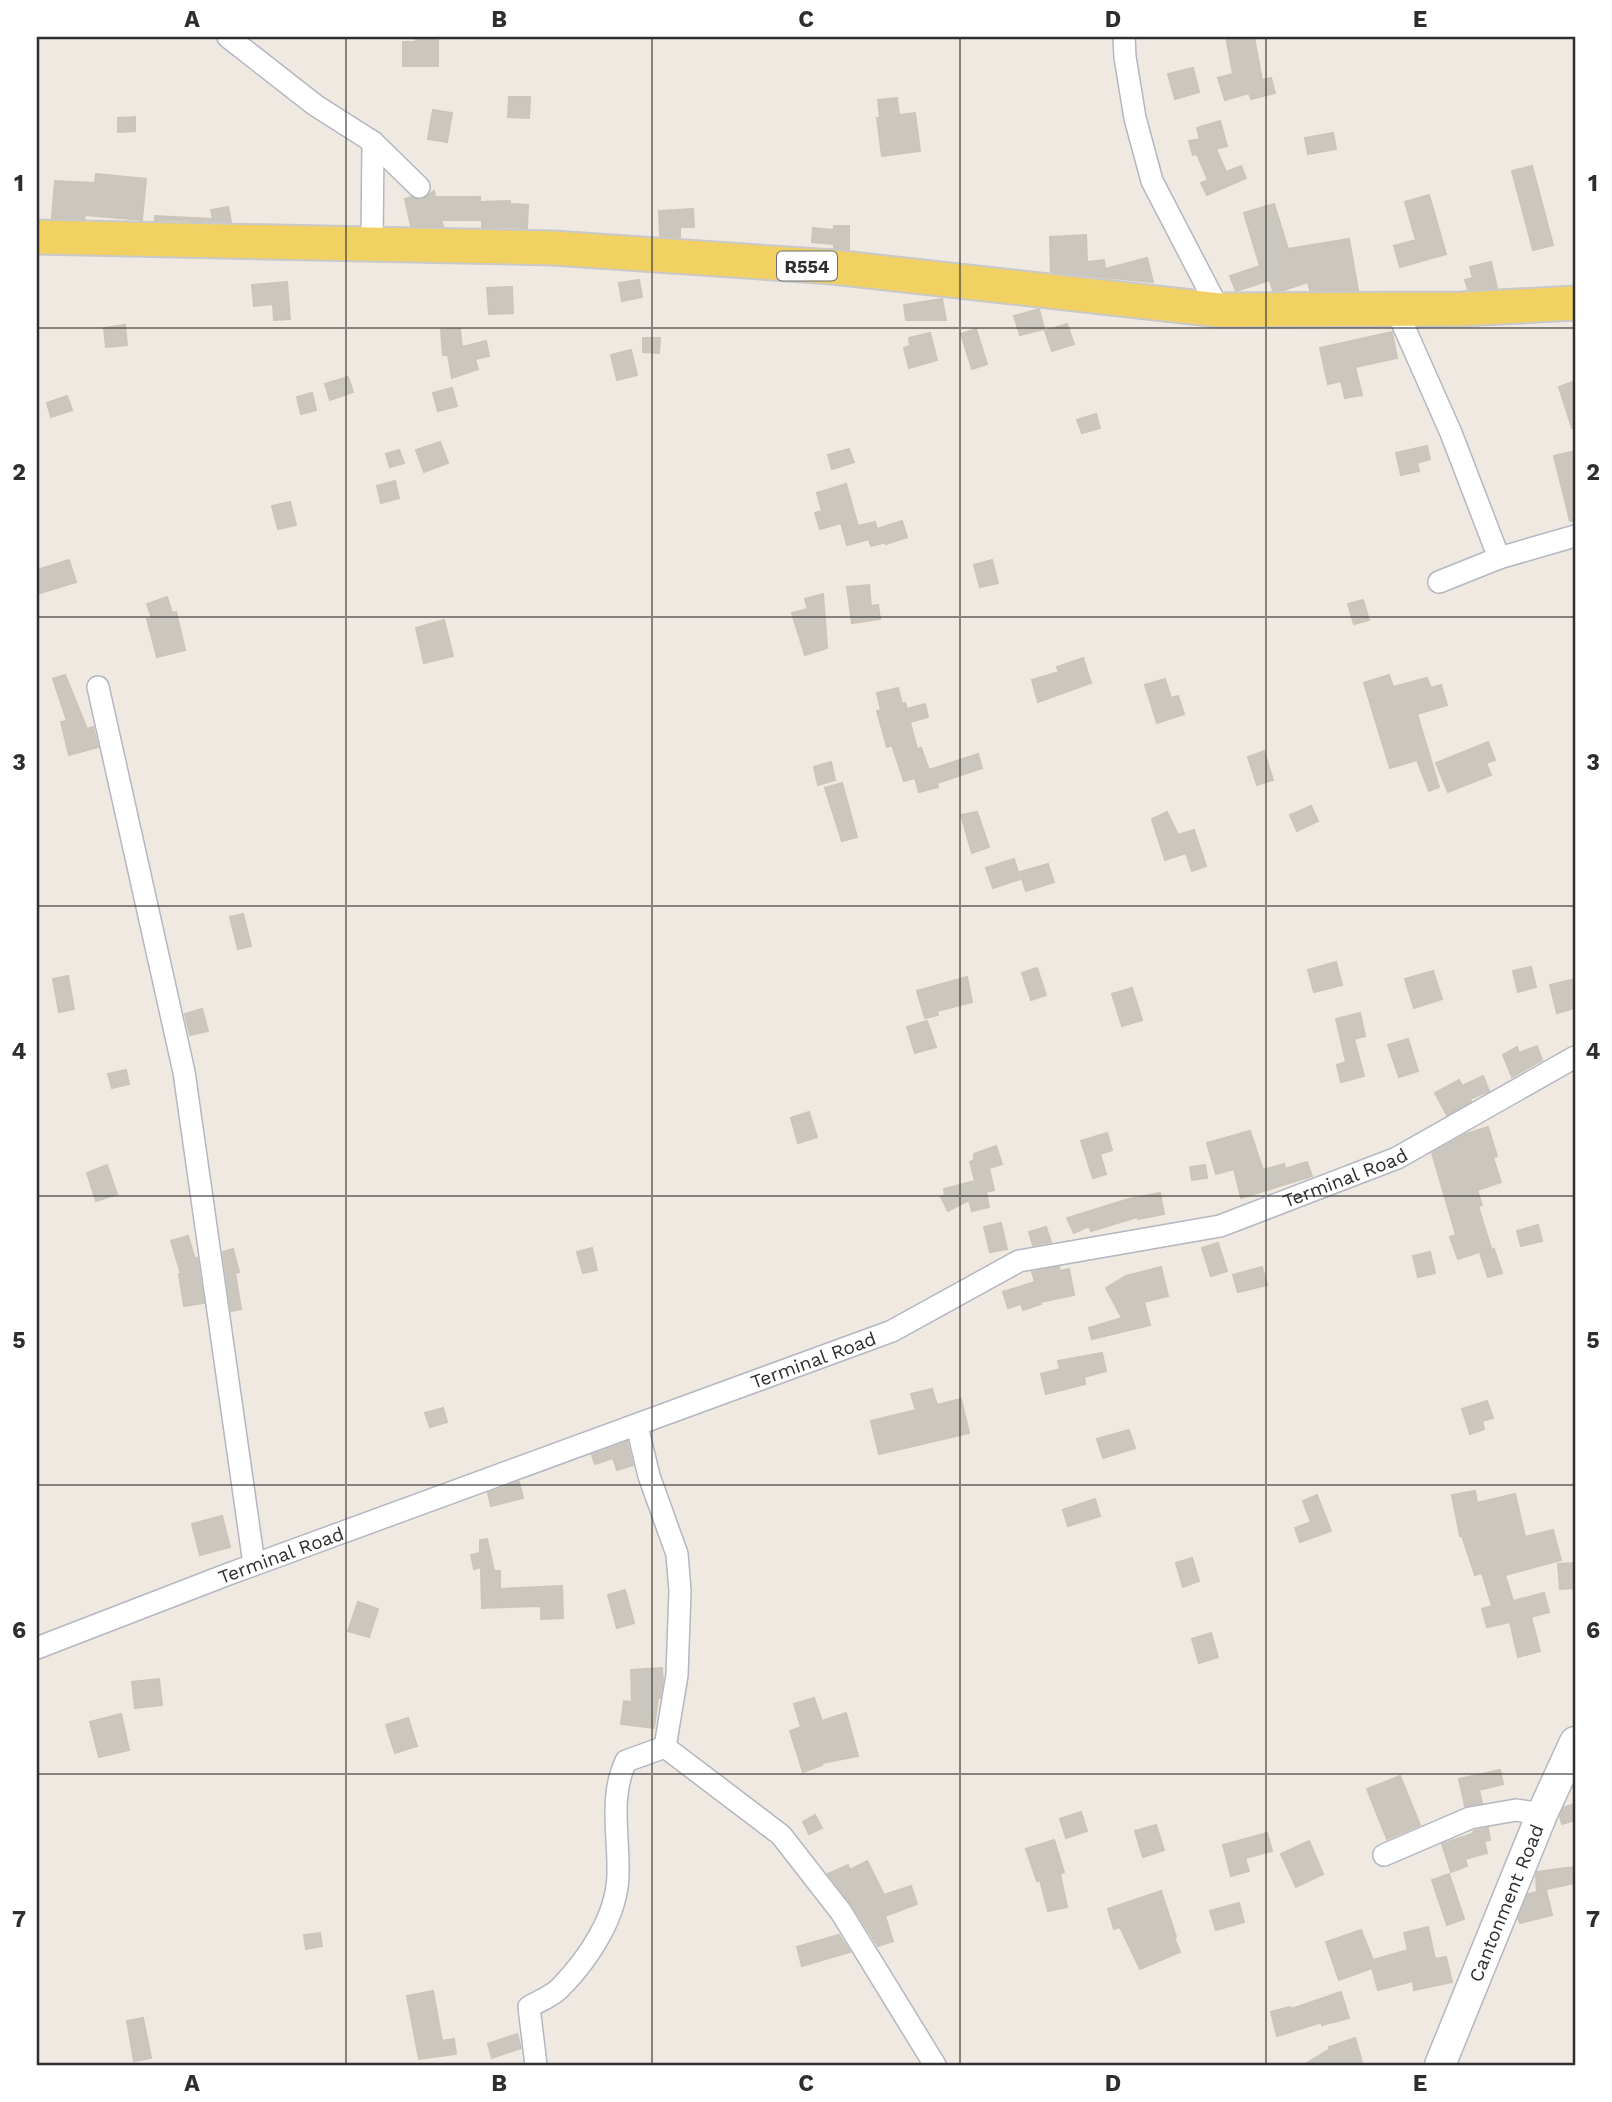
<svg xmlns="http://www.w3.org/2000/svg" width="1612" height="2102" viewBox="0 0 1612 2102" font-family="'Work Sans',sans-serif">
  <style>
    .building { fill: #cbc7bf; stroke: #cbc5ba; stroke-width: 2 }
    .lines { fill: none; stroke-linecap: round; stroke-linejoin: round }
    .street-casing { stroke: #b4b7c1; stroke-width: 24 }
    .secondary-casing { stroke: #b4b7c1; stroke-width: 33 }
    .primary-casing { stroke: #c9c9c9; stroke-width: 37 }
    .street { stroke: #fff; stroke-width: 21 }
    .secondary { stroke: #fff; stroke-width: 30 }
    .primary { stroke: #f2d163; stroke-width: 33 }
    .grid { fill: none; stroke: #2e2e2e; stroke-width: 2; stroke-opacity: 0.55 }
    .labels { text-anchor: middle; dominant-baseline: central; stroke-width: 6; stroke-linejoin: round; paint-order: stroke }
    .shield { fill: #fff; stroke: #6d6d6d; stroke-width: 2 }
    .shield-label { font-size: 18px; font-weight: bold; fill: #2e2e2e }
    .street-label { font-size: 19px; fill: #2e2e2e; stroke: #fff }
    .neatline { fill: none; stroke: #2e2e2e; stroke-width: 2.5 }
    .grid-label { font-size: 23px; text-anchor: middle; font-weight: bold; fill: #2e2e2e }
  </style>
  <rect width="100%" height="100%" fill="#efe9e1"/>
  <g class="building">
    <path d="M416,37H438V66H403V42H416Z"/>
    <path d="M1226,37H1254L1262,80L1271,78L1275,93L1251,99L1249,93L1225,100L1218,78L1233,74Z"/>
    <path d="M1193,68L1199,92L1175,99L1168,74Z"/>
    <path d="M509,97H530L529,118L508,117Z"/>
    <path d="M897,98L899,115L915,113L920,151L882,156L877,118H880L878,100Z"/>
    <path d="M433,110L452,113L447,142L428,139Z"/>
    <path d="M135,117V131L118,132V118Z"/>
    <path d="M1220,121L1227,146L1216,149L1226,172L1241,166L1246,178L1207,195L1201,183L1208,180L1197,154L1193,155L1189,141L1200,139L1197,128Z"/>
    <path d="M1333,133L1336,149L1308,154L1305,138Z"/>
    <path d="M1532,166L1553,245L1533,250L1512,171Z"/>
    <path d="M96,174L146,179L142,220L85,215L84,219L52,218L55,181L95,183Z"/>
    <path d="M434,191L435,197H480V202L510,201V204L528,205L527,228L482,227V220H441L443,226H411L405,199L411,197L422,200Z"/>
    <path d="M1429,195L1446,254L1400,267L1394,246L1416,240L1405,202Z"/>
    <path d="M1274,204L1288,249L1349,239L1358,290H1310L1308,282L1284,290L1273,291L1270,280L1236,291L1230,276L1260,266L1244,213Z"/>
    <path d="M228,207L231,222L155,220V216L213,219L211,210Z"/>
    <path d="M693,209L694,227H680V237L660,236L659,211Z"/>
    <path d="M834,226H849V249L834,248V244L812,242L813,228L834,230Z"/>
    <path d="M1086,235L1087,262L1104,260L1105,269L1147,258L1153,282L1051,272L1050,237Z"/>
    <path d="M1491,262L1497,288L1468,289L1465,280L1473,278L1470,267Z"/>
    <path d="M639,280L642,297L622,301L619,283Z"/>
    <path d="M287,282L290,319L274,320L273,304L254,306L252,285Z"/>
    <path d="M512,287L513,313L489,314L487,288Z"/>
    <path d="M942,299L946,320H906L904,305Z"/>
    <path d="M1039,309L1044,329L1020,335L1014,316Z"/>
    <path d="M1067,324L1074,344L1052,351L1045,331Z"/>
    <path d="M125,325L127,345L106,347L104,328Z"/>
    <path d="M460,329L462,347L486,341L489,356L475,359L478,369L452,378L448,355H443L441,330Z"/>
    <path d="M976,329L987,364L972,369L961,334Z"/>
    <path d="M1392,332L1397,358L1355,367L1362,395L1345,398L1341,381L1328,384L1320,348Z"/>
    <path d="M930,333L937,360L909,368L904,348L910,346L909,338Z"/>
    <path d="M643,338H660L659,353L643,352Z"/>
    <path d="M631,350L637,375L617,380L611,355Z"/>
    <path d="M348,377L353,392L330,400L325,384Z"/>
    <path d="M1575,381V428H1572L1559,387Z"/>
    <path d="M452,388L457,406L438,411L433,393Z"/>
    <path d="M312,393L316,410L301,414L297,397Z"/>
    <path d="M67,396L72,410L51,417L47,403Z"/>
    <path d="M1096,414L1100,428L1082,433L1077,420Z"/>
    <path d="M440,442L448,463L424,472L416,450Z"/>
    <path d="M1427,446L1430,459L1417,463L1419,471L1401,475L1396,453Z"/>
    <path d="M849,449L854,462L832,469L828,455Z"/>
    <path d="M399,450L404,463L390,467L386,454Z"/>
    <path d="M1575,451V520L1570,521L1554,456Z"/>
    <path d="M395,481L399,498L381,503L377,486Z"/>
    <path d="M846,484L858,526L875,522L877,529L902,521L907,537L886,544V542L871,546L869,539L847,545L841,523L820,529L815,513L822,511L817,493Z"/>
    <path d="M290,502L296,525L278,529L272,506Z"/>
    <path d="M69,560L76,582L37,594V570Z"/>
    <path d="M992,560L998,583L980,587L974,565Z"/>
    <path d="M869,585L871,606L878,605L880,619L852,623L847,587Z"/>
    <path d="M823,594L827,648L805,655L792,613L808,609L805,599Z"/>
    <path d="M167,597L172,613L176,612L185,650L157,657L147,619L152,618L147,604Z"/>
    <path d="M1363,600L1369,620L1354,624L1348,604Z"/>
    <path d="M444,620L453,656L424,663L416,628Z"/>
    <path d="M1083,658L1091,683L1038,702L1032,680L1059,672L1057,667Z"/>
    <path d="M65,675L87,729L93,727L98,747L69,755L61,722L67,721L53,679Z"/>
    <path d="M1389,675L1393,687L1427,678L1431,688L1441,685L1447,705L1417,714L1439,787L1429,791L1417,760L1390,768L1364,683Z"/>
    <path d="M1165,679L1171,698L1178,696L1184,714L1157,723L1145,685Z"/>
    <path d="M898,688L902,704L905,703L907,709L925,704L928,717L910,722L917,749L921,748L929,770L978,754L982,768L937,783L938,787L919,792L915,778L904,781L892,745L887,747L877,711L881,710L877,693Z"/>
    <path d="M1488,742L1495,760L1486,763L1491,775L1448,792L1436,763Z"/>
    <path d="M1264,751L1273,780L1257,785L1248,757Z"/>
    <path d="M831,762L835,780L818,785L814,767Z"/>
    <path d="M842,783L857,837L842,841L825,788Z"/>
    <path d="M1311,806L1318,821L1297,831L1290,815Z"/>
    <path d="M977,812L989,847L972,853L961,815Z"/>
    <path d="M1167,812L1178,835L1194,830L1206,866L1192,871L1186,853L1165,860L1152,819Z"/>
    <path d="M1014,859L1020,879L993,888L986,868Z"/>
    <path d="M1048,864L1054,882L1026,891L1020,872Z"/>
    <path d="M243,914L251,946L238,949L230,917Z"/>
    <path d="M1336,962L1342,985L1314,992L1308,970Z"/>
    <path d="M1531,967L1536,987L1518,992L1513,971Z"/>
    <path d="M1037,968L1046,995L1031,1000L1022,973Z"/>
    <path d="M1433,971L1442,999L1414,1008L1405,979Z"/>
    <path d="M68,976L74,1009L59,1012L53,979Z"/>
    <path d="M967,977L972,1002L937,1011L938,1015L925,1018L917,991Z"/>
    <path d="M1575,979V1008L1557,1013L1550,985Z"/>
    <path d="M1132,988L1142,1020L1122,1026L1112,994Z"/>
    <path d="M202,1009L208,1031L190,1035L185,1014Z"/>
    <path d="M1360,1013L1365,1036L1354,1039L1364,1076L1341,1082L1337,1065L1346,1062L1336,1019Z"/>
    <path d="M927,1021L936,1047L915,1053L907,1027Z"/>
    <path d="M1408,1039L1418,1071L1399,1077L1388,1045Z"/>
    <path d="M1537,1046L1542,1060L1512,1077L1503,1055L1517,1047L1519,1053Z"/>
    <path d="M126,1070L129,1084L112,1088L108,1074Z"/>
    <path d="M1483,1076L1489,1091L1470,1099L1471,1101L1447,1115L1435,1093L1459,1080L1462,1086Z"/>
    <path d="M809,1112L817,1137L798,1143L791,1118Z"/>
    <path d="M1488,1127L1497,1156L1493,1158L1501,1182L1477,1190L1482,1205L1478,1206L1491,1248L1458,1259L1450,1237L1456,1235L1432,1153L1466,1134Z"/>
    <path d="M1250,1131L1263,1170L1284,1164L1285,1169L1307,1162L1312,1176L1241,1198L1234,1169L1216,1174L1207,1143Z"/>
    <path d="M1107,1133L1112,1150L1100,1154L1106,1174L1093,1178L1081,1141Z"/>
    <path d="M996,1146L1002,1164L989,1168L994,1190L986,1192L989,1207L972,1211L969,1200L948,1211L941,1197L945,1195L944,1189L975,1181L970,1162L974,1160V1154Z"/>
    <path d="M107,1165L117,1194L96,1201L87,1173Z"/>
    <path d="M1205,1165L1207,1178L1192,1180L1190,1167Z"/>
    <path d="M1160,1193L1164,1214L1138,1219L1137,1217L1091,1231L1089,1226L1074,1233L1067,1218L1129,1199Z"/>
    <path d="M1001,1223L1007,1249L990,1252L984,1227Z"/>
    <path d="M1538,1225L1542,1241L1521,1246L1517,1231Z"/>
    <path d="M1046,1227L1051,1242L1033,1245L1029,1232Z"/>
    <path d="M188,1236L195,1259L197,1258L204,1303L184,1306L179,1274H181L171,1241Z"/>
    <path d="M1218,1243L1227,1271L1211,1276L1202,1248Z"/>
    <path d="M592,1248L597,1270L583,1273L577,1252Z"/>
    <path d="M233,1249L239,1272L235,1273L241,1309L231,1311L223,1252Z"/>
    <path d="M1494,1249L1502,1273L1488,1277L1480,1253Z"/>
    <path d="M1430,1252L1435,1273L1418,1277L1413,1256Z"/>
    <path d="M1059,1267L1060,1271L1069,1269L1074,1295L1040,1302L1041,1304L1023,1310L1021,1304L1008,1308L1003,1292L1035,1282L1032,1272Z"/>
    <path d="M1161,1267L1168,1296L1144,1302L1150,1325L1092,1339L1089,1328L1122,1318L1106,1288L1126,1276Z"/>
    <path d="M1262,1267L1267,1285L1238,1292L1233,1275Z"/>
    <path d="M1102,1353L1106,1371L1084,1377L1085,1384L1046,1394L1041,1374L1060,1369L1058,1361Z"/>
    <path d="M932,1389L937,1405L961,1399L969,1433L879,1454L871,1421L916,1410L911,1394Z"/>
    <path d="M1487,1401L1493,1418L1482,1421L1484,1429L1470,1434L1462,1409Z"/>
    <path d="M443,1408L447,1422L430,1427L425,1413Z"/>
    <path d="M1129,1430L1135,1448L1103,1458L1097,1439Z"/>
    <path d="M627,1442L633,1465L617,1470L613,1458L595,1464L592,1455Z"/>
    <path d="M519,1482L523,1498L491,1506L488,1493Z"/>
    <path d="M1475,1491L1477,1503L1515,1494L1525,1537L1553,1530L1561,1560L1505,1575L1513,1601L1544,1593L1549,1612L1531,1617L1540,1651L1518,1657L1510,1622L1487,1627L1482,1609L1492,1606L1482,1573L1475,1575L1462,1536H1460L1452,1495Z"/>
    <path d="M1317,1495L1331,1531L1300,1542L1295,1528L1311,1522L1303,1501Z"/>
    <path d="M1095,1499L1100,1516L1068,1526L1063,1510Z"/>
    <path d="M222,1516L230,1547L200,1555L192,1524Z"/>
    <path d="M487,1539L494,1571H500V1589L562,1586L563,1618L541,1619V1606L482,1608L481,1567L474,1569L471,1555L480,1553V1540Z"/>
    <path d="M1192,1558L1199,1581L1183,1587L1176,1563Z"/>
    <path d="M1575,1563V1588L1560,1589L1558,1564Z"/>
    <path d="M625,1590L634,1623L617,1628L608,1595Z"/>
    <path d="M358,1602L378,1609L369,1637L348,1631Z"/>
    <path d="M1211,1633L1218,1657L1199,1663L1192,1639Z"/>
    <path d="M662,1668L663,1680L660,1698H658L654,1728L621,1724L624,1701L632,1702L631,1670Z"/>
    <path d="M159,1679L162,1705L135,1708L132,1682Z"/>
    <path d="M814,1698L822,1721L846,1713L858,1756L822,1763V1765L803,1772L790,1731L801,1727L794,1704Z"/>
    <path d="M121,1714L129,1750L99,1757L90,1722Z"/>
    <path d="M408,1718L417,1746L395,1753L386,1725Z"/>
    <path d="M1500,1770L1503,1784L1479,1790L1482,1803L1465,1806L1459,1779Z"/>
    <path d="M1400,1776L1420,1825L1387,1839L1367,1789Z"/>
    <path d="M1575,1804V1820L1562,1824L1560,1816L1564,1807Z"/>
    <path d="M1081,1812L1087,1831L1066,1838L1060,1819Z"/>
    <path d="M815,1815L822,1828L809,1834L803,1822Z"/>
    <path d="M1156,1825L1164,1850L1143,1857L1135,1831Z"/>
    <path d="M1488,1828L1490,1840L1484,1841L1487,1853L1465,1859L1467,1866L1451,1872L1442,1844L1472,1834L1474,1831Z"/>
    <path d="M1267,1833L1272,1851L1245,1858L1249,1871L1231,1876L1223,1845Z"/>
    <path d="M1054,1840L1064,1872L1060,1874L1067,1907L1048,1911L1040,1880L1037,1881L1026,1849Z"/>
    <path d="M1309,1841L1323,1874L1296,1887L1281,1854Z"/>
    <path d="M867,1861L884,1895L911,1886L917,1904L885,1916L893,1941L878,1946L852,1905L828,1874L848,1865L850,1870Z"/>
    <path d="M1575,1867V1883L1537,1891L1536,1876L1537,1872Z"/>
    <path d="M1449,1874L1464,1919L1447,1925L1432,1880Z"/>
    <path d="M1546,1890L1552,1915L1520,1923L1518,1918L1528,1894Z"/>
    <path d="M1161,1891L1176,1937L1174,1938L1180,1952L1140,1969L1120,1927L1114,1929L1108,1909Z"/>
    <path d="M1239,1903L1244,1922L1216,1930L1210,1911Z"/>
    <path d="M1428,1927L1435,1959L1446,1957L1452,1982L1414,1990L1413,1981L1378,1990L1372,1968L1339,1980L1326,1942L1361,1930L1373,1960L1408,1950L1404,1933Z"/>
    <path d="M320,1933L322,1946L306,1949L304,1935Z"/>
    <path d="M839,1935L850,1952L802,1966L797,1947Z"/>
    <path d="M433,1991L442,2041L454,2039L456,2054L419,2059L407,1996Z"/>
    <path d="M1341,1992L1349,2018L1322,2025V2022L1277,2036L1271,2012L1290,2007L1291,2009Z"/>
    <path d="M143,2018L151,2058L134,2061L127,2021Z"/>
    <path d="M517,2034L521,2048L492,2058L488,2044Z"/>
    <path d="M1355,2038L1363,2065H1304L1330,2049L1329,2047Z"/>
  </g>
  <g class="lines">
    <g class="street-casing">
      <g id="street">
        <path d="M228,37L315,105L373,142L372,244"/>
        <path d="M1124,37L1125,57L1135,118L1152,181L1219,310"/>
        <path d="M373,142L419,187"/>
        <path d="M1396,309L1451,433L1499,558"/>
        <path d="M1439,582L1499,558L1575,536"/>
        <path d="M98,687L184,1072L254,1564"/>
        <path id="s1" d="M37,1648L226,1575L892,1331L1019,1261L1220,1226L1397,1158L1575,1057"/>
        <path d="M665,1747L781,1835L841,1912L935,2065"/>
        <path d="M1384,1855L1470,1818L1516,1810L1542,1814"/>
        <path d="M536,2065L529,2007C539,2001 553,1996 561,1987C589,1958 618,1915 618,1873C619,1836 609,1796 626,1761L665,1747L677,1675L680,1591L677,1554L649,1476L637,1426"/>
      </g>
    </g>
    <g class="secondary-casing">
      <g id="secondary">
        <path id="s2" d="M1440,2065L1542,1814L1575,1742"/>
      </g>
    </g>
    <g class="primary-casing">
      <path id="primary" d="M37,237L553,248L833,267L1219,310L1462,309L1575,303"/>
    </g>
    <use href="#street" class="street"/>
    <use href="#secondary" class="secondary"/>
    <use href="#primary" class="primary"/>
  </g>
  <path class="grid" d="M346,37V2065M652,37V2065M960,37V2065M1266,37V2065M37,328H1575M37,617H1575M37,906H1575M37,1196H1575M37,1485H1575M37,1774H1575"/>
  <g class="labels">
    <rect class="shield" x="777" y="251.5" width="60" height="29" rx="5"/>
    <g class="shield-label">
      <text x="807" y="266">R554</text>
    </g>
    <g class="street-label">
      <text stroke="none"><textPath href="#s1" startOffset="1395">Terminal Road</textPath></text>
      <text stroke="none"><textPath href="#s1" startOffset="828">Terminal Road</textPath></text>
      <text stroke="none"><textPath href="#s1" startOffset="261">Terminal Road</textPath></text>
      <text stroke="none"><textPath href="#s2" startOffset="175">Cantonment Road</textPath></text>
    </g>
  </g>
  <rect width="1612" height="2102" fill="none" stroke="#ffffff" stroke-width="77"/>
  <rect x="38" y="38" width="1536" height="2026" class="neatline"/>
  <g class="grid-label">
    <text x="192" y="27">A</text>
    <text x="499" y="27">B</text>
    <text x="806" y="27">C</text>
    <text x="1113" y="27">D</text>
    <text x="1420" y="27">E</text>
    <text x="19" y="191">1</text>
    <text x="1593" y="191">1</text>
    <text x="19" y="480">2</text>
    <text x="1593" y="480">2</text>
    <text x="19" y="770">3</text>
    <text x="1593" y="770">3</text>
    <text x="19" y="1059">4</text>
    <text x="1593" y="1059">4</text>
    <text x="19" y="1348">5</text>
    <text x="1593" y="1348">5</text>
    <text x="19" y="1638">6</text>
    <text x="1593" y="1638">6</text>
    <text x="19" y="1927">7</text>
    <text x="1593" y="1927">7</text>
    <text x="192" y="2091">A</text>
    <text x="499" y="2091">B</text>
    <text x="806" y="2091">C</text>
    <text x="1113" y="2091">D</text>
    <text x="1420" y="2091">E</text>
  </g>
</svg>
